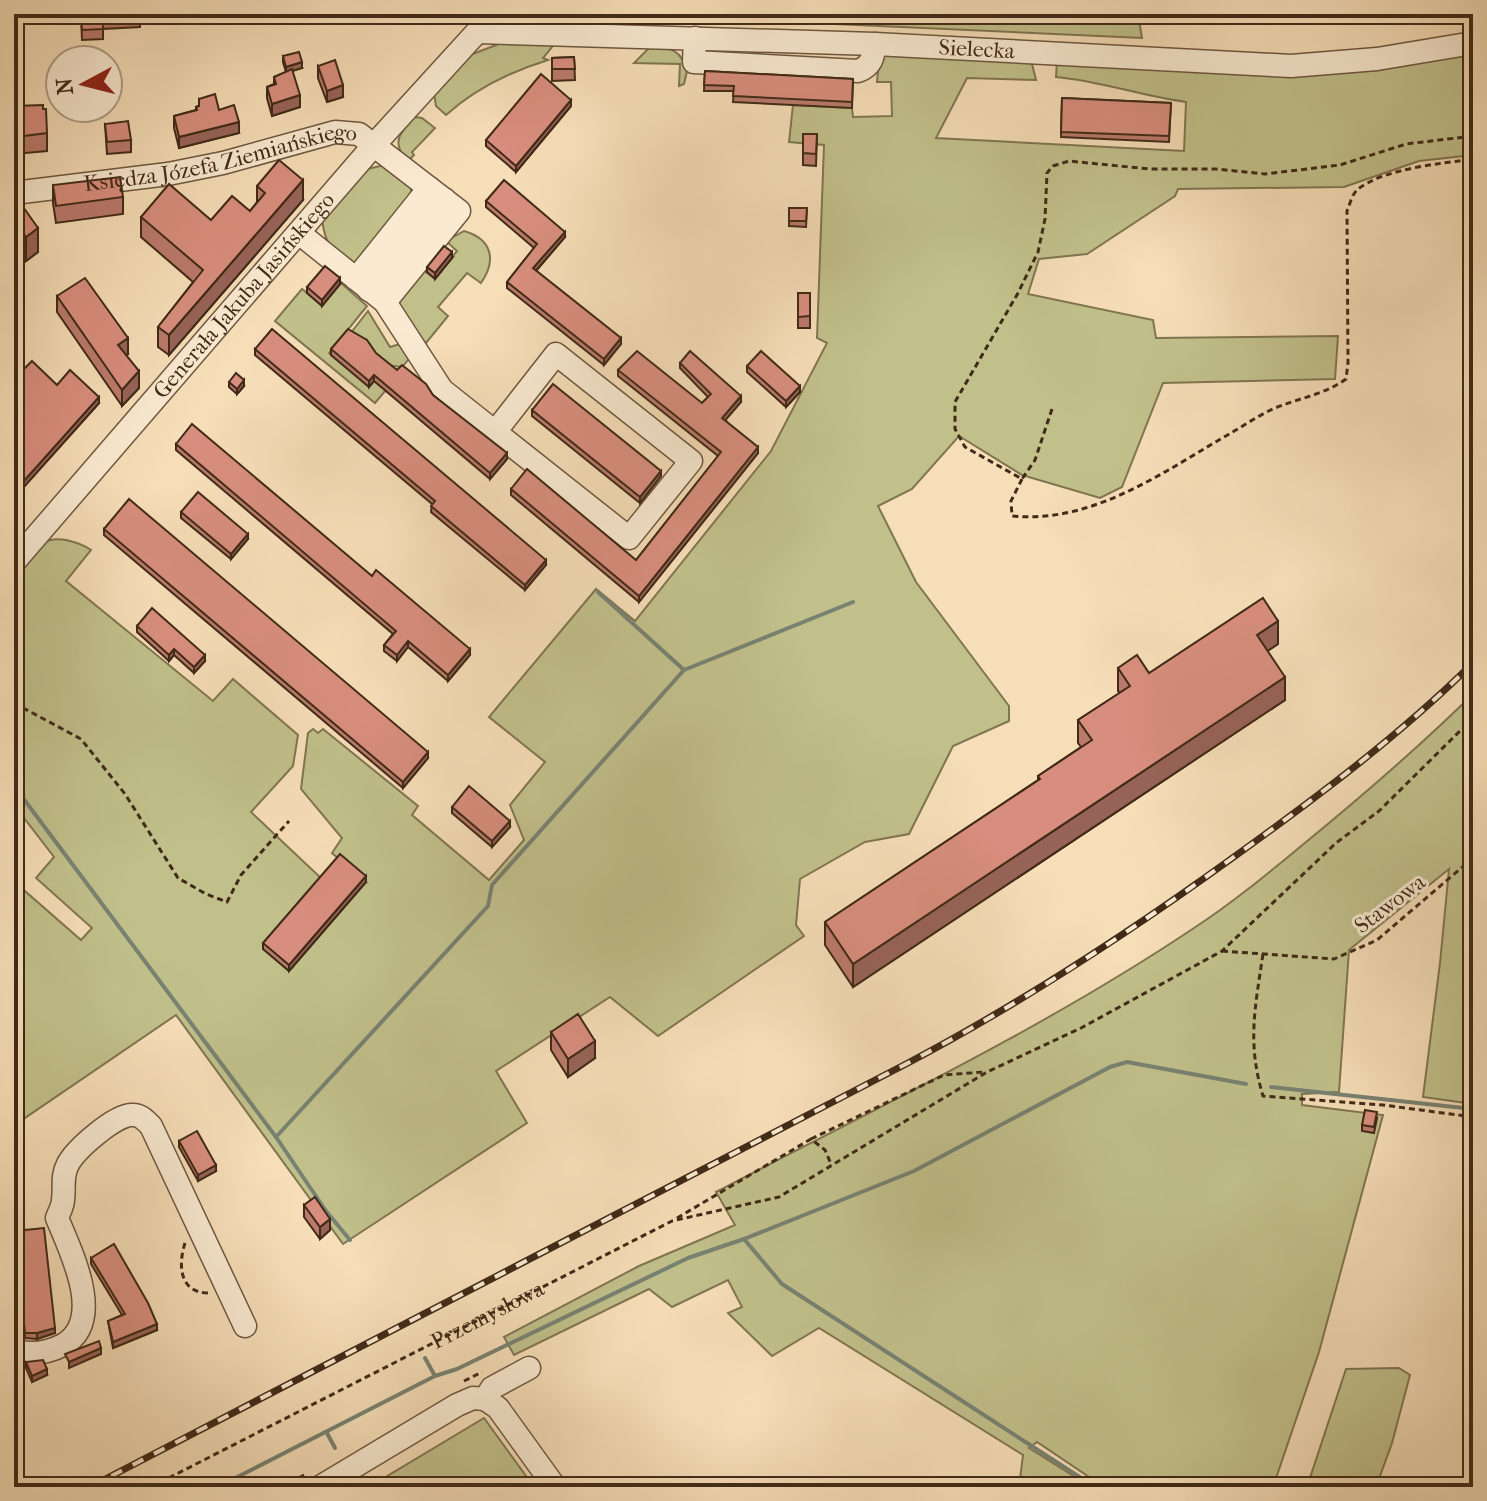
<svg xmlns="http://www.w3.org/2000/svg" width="1487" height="1501" viewBox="0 0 1487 1501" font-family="'IM FELL French Canon',serif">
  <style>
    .green { fill: #c1c08b; stroke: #807551; stroke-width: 2 }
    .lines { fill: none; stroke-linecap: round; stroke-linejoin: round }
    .stream { stroke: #788272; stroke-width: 4 }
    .minor-casing { stroke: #6e573f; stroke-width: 25 }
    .path { stroke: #402a17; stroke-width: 3; stroke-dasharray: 6 4; stroke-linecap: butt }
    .minor { stroke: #f9ead1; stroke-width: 22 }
    .rail-casing { stroke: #402a17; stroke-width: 7 }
    .rail { stroke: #f9ead1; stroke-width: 4; stroke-dasharray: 12; stroke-linecap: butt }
    .wall { fill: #ba7a6c; stroke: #402a17; stroke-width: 2 }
    .shaded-wall { fill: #976358; stroke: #402a17; stroke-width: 2 }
    .building { fill: #d88e7e; stroke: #402a17; stroke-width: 2 }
    .labels { text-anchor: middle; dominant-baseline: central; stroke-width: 6; stroke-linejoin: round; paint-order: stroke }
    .street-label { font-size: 22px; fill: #402a17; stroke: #f9ead1 }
  </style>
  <rect width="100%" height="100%" fill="#f6deb8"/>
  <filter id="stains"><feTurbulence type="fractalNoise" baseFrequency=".0025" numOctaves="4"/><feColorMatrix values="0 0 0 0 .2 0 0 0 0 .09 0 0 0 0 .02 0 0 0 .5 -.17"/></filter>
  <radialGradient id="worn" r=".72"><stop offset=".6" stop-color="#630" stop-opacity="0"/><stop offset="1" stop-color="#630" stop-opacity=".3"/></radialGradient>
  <g class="green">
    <path d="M682,14H1138L1142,38L682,17Z"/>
    <path d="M504,42L551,43L552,47L543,58L548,60C509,72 476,88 446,115L436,106L434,93L467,56Z"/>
    <path d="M651,46C671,47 682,51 687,71L684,84L679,86L680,64L634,63Z"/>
    <path d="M1473,52V155L1419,161L1344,187L1178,189L1175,196L1087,254L1039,259L1028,294L1153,320L1156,338L1338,336L1335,379L1163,383L1122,487L1100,498L1022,475L959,436L912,489L878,506L916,582L1009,706V721L953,746L909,834L865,842L800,879L796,925L804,936L658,1036L610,997L496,1071L527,1123L343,1244L176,1015L16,1124L14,890L18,885L81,940L92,928L36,878L54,857L14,805V575C31,555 38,535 66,540C75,542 83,544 91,550L66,581L213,701L233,679L298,735L293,766L251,812L323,880L366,882L332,853L342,838L301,789L308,733L313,729L318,733L323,729L418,806L412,815L489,880L524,840L510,805L545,762L489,717L596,589L635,621L771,451L827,343L817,338L824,145L789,142L793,105L852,108L853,117L892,116L891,82H877L879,60L887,53L1031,60L1036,80L967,78L936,138L1184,151L1186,102C1141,96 1101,81 1056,77L1057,61Z"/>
    <path d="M414,117L422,118L435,128L412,152L414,155L408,161C390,143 400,133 414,117Z"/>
    <path d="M385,165L409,182L413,198L356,263C332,258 325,242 322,220L367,169Z"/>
    <path d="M464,231C492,239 497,260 481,283L467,273L438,307L448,316L426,343L418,339L395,300L422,270L435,278L457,251L446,241Z"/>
    <path d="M341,283L367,306L329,353L369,386L384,368L402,371L375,403L275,321L302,289L322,305Z"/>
    <path d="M368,311L390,347L400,344L410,358L402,367L387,365L350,334Z"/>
    <path d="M1473,694V1104L1423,1097L1440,963L1449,869L1349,950L1339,1092L1302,1094V1105L1383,1115L1319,1352L1273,1487H1104L1037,1442L1029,1448L1091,1487H1019L1023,1455L819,1328L772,1356L728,1313L742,1307L728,1280L672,1307L649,1289L514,1355L504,1337L639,1266L735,1225L716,1192C877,1108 1043,1029 1194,928C1231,904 1266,875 1300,847C1360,798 1418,748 1473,694Z"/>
    <path d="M1399,1368L1410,1375L1392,1443L1376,1487H1307L1346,1369Z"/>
    <path d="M484,1418L534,1487H369Z"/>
  </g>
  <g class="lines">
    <g class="stream">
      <path d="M598,592L684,670"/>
      <path d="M14,786L276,1137L326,1211L350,1240"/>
      <path d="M1271,1087L1473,1109"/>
      <path d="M276,1137L488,906L492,885L684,670L853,602"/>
      <path d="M744,1239L782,1284L1095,1487"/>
      <path d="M425,1358L435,1376L457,1369L688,1258L744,1239L914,1171L1110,1067L1127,1062L1246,1084"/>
      <path d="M327,1433L335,1448"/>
      <path d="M218,1487L435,1376"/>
    </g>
    <g class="minor-casing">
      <g id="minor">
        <path id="s2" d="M477,32L875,44L1291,66L1377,59L1473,43"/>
        <path d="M695,38L694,62L858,71C872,66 873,57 875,44"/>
        <path id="s3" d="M14,193L168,174L223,163L335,132L359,134L459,211L385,302"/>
        <path d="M299,233L385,302L442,390L629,538L691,461L556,354L495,432"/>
        <path d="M356,279L429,188"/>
        <path d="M369,290L444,199"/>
        <path id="s4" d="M14,562L374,145L477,32L487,14"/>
        <path d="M14,1350C31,1356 47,1353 63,1345C106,1321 71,1252 57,1218C59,1212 63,1206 63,1200C65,1187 61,1177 68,1164C76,1149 114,1116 131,1115C140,1114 145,1120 151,1126L245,1326"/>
        <path d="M485,1399L498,1408L555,1487"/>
        <path d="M320,1487L457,1405L473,1398L485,1399L492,1388L529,1368"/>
      </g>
    </g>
    <g class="path">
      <path d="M1052,409L1035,460L1022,479L965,447L955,429V402L1018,293L1038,252L1045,219L1047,173L1053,166L1069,161L1149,169H1216L1265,174L1340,165L1406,144L1473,136"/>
      <path d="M1022,479L1011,501L1012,516C1093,524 1163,472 1231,433C1245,425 1259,415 1273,409C1298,398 1324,395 1346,379L1348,363L1347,211C1350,204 1352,194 1358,189C1386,168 1439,164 1473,159"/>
      <path d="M14,703L81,739L125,794L178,878L206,894L227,902L241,875L289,821"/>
      <path d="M1222,951L1334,959L1377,940L1473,858"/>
      <path d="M1263,954C1255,1008 1247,1043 1263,1096L1383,1105L1473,1117"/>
      <path d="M811,1139L944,1075L984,1072"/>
      <path d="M677,1218L811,1139L825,1150L831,1164"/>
      <path d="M185,1243C178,1265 179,1293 209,1293"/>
      <path d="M464,1381L482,1372"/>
      <path id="s1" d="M151,1487L672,1221L779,1197L987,1072L1081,1028L1222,951L1336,843L1379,811L1473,718"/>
      <path d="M281,1487L306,1474"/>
    </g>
    <use href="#minor" class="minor"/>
    <g class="rail-casing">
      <path id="rail" d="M90,1487L906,1064C1020,1004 1127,934 1231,859C1316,798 1399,736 1473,663"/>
    </g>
    <use href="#rail" class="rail"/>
  </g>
  <g class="wall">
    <path d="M68,14H152V15L140,16V27L103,29V39L82,40L81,16L68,17Z"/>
    <path d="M283,56L302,68L292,71L300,107L272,116L267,98V87L274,84V77L286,72L283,62Z"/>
    <path d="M574,57L575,80L552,81V58Z"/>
    <path d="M318,66L343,97L327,102L318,78Z"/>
    <path d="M705,71L853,79L852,108L733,102L734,91H704Z"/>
    <path d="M1062,98L1171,103L1169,142L1061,137Z"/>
    <path d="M199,99L219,110L239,133L179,148L174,128V116L196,110V107L199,106Z"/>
    <path d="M14,106L47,133V151L15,154Z"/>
    <path d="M571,106L516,172L486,146V140Z"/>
    <path d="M105,124L131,140V152L107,154Z"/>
    <path d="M803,134H817L816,166L803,165Z"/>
    <path d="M53,185L123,197V214L56,223L53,203Z"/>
    <path d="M257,186L303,200L169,355L158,347V327L193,282L141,237V217L211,220L250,211L257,202Z"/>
    <path d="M14,194L38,252L26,261L14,244Z"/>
    <path d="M486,201L565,237L536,271L621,344L604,365L507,288V282L534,248L486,207Z"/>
    <path d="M789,208H807L806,227L789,226Z"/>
    <path d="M452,258L435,279L427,272V267Z"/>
    <path d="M340,284L322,306L307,293V287Z"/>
    <rect x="798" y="293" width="12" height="35"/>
    <path d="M57,296L128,354L126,355L139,388L122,406L57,312Z"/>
    <path d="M255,349L546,565L525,590L431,512L432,504L255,355Z"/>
    <path d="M331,349L397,370L433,395L507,459L490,479L374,381L369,387L331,355Z"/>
    <path d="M680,363L741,402L725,420L758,453L639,602L511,495V489L636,560L718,456L618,376V370L702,403L708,397L680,368Z"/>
    <path d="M747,366L800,392L786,407L747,372Z"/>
    <path d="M14,379L57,385L99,403L14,498V402L16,399L14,397Z"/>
    <path d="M229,382L244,386L237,394L229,387Z"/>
    <path d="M532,410L661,476L640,503L532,416Z"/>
    <path d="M176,444L372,576L470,655L448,681L408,647L397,661L384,651V645L393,634L176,450Z"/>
    <path d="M181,512L248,539L231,559L181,518Z"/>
    <path d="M104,529L428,758L403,788L104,535Z"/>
    <path d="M137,626L205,661L194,673L174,655L169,661L137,632Z"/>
    <path d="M1278,644L1267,651L1285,700L853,987L825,945V922L1038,780V776L1081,747L1078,743V720L1120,693L1118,691V668L1149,673Z"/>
    <path d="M452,807L510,827L492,847L452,813Z"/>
    <path d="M366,882L289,971L263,949V943Z"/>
    <path d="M551,1032L595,1058L568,1077L551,1050Z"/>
    <path d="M1377,1118L1374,1133L1362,1131V1125Z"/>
    <path d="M179,1141L216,1171L198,1181L179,1147Z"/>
    <path d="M304,1205L330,1230L320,1239L304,1217Z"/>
    <path d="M15,1231L55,1333L37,1339L25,1338Z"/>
    <path d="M91,1258L157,1330L113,1348L108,1321L122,1315L91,1264Z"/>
    <path d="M26,1362L47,1375L32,1382L26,1368Z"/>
  </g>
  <g class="shaded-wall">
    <path d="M302,62V68L286,73V67Z"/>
    <path d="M343,85V97L327,102V91Z"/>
    <path d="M300,95V107L272,116V104Z"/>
    <path d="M571,100V106L516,172V166Z"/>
    <path d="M239,122V133L179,148V137Z"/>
    <path d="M303,180V200L169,355V335Z"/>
    <path d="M38,228V252L26,261V237Z"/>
    <path d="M565,232V237L533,274V268Z"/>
    <path d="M452,252V258L435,279V273Z"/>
    <path d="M340,278V284L322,306V300Z"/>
    <path d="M128,338V354L118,361V345Z"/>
    <path d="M621,338V344L604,365V359Z"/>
    <path d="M139,371V388L122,406V390Z"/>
    <path d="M374,375V381L369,387V381Z"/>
    <path d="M244,380V386L237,394V389Z"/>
    <path d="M800,386V392L786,407V401Z"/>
    <path d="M741,396V402L722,424V418Z"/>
    <path d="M99,397V403L14,498V492Z"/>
    <path d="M758,447V453L639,602V596Z"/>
    <path d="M507,453V459L490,479V473Z"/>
    <path d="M661,471V476L640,503V497Z"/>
    <path d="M248,534V539L231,559V554Z"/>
    <path d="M546,560V565L525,590V585Z"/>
    <path d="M1278,621V644L1257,658V635Z"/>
    <path d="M408,641V647L397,661V655Z"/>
    <path d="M174,649V655L169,661V655Z"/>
    <path d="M470,649V655L448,681V675Z"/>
    <path d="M205,655V661L194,673V667Z"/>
    <path d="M1285,677V700L853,987V964Z"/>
    <path d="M428,752V758L403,788V782Z"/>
    <path d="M510,821V827L492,847V841Z"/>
    <path d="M366,876V882L289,971V965Z"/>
    <path d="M595,1041V1058L568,1077V1059Z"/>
    <path d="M216,1165V1171L198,1181V1175Z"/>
    <path d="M330,1219V1230L320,1239V1227Z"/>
    <path d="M157,1324V1330L113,1348V1342Z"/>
    <path d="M55,1328V1333L37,1339V1333Z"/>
    <path d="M101,1348V1354L69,1368V1362Z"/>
    <path d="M47,1369V1375L32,1382V1376Z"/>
  </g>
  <g class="building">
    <path d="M81,14H140V17L103,18V29L82,30Z"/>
    <path d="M299,52L302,62L286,67L283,56Z"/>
    <path d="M574,57L575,69H552V58Z"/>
    <path d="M335,60L343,85L327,91L318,66Z"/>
    <path d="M292,69L300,95L272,104L267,87L276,84L274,77Z"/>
    <path d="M705,71L853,79L852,102L733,96L734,86L704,85Z"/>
    <path d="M541,74L571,100L516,166L486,140Z"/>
    <path d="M215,94L219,110L234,105L239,122L179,137L174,116L197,110L196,107L199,106V99Z"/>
    <path d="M1062,98L1171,103L1169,136L1061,132Z"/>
    <path d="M43,105V109H46L47,133L15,137L14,106Z"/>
    <path d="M128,121L131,140L107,142L105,124Z"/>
    <path d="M803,134H817L816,154L803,153Z"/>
    <path d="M279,160L303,180L169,335L158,327L203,270L141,217L169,184L211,220L232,196L250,211L265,193L257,186Z"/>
    <path d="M120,177L123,197L56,206L53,185Z"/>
    <path d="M504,180L565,232L533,268L621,338L604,359L507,282L537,244L486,201Z"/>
    <path d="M14,194L38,228L26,237L14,220Z"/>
    <path d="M789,208H807L806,221H789Z"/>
    <path d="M444,246L452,252L435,273L427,267Z"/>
    <path d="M325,266L340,278L322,300L307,287Z"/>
    <path d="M85,278L128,338L118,345L139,371L122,390L57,296Z"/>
    <path d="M798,293H810V316L798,317Z"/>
    <path d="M272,329L546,560L525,585L431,506L435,501L255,349Z"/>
    <path d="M348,329L367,340L376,353L397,370L402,365L426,384L433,395L507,453L490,473L374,375L369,381L331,349Z"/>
    <path d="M637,351L702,403L711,394L680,363L690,351L741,396L722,418L758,447L639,596L511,489L527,469L636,560L721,452L618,370Z"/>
    <path d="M761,351L800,386L786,401L747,366Z"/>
    <path d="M32,361L57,385L70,370L99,397L14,492V402L20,395L14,390V379Z"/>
    <path d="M236,373L244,380L237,389L229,382Z"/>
    <path d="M553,384L661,471L640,497L532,410Z"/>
    <path d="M192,424L372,576L376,570L470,649L448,675L408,641L397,655L384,645L396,631L176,444Z"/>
    <path d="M198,492L248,534L231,554L181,512Z"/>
    <path d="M129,499L428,752L403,782L104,529Z"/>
    <path d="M1263,598L1278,621L1257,635L1285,677L853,964L825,922L1040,779L1038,776L1092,740L1078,720L1130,686L1118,668L1137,655L1149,673Z"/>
    <path d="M152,608L205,655L194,667L174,649L169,655L137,626Z"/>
    <path d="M469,786L510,821L492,841L452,807Z"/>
    <path d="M340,854L366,876L289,965L263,943Z"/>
    <path d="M578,1014L595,1041L568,1059L551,1032Z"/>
    <path d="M1365,1110L1377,1112L1374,1127L1362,1125Z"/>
    <path d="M197,1131L216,1165L198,1175L179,1141Z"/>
    <path d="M315,1197L330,1219L320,1227L304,1205Z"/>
    <path d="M44,1228L55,1328L37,1333H25L15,1231Z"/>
    <path d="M114,1244L148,1303L157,1324L113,1342L108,1321L125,1314L91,1258Z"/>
    <path d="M99,1341L101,1348L69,1362L65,1354Z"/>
    <path d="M43,1360L47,1369L32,1376L26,1362Z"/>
  </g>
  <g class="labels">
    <g class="street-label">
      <text stroke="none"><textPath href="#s2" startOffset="500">Sielecka</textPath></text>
      <text stroke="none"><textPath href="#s3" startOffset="210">Księdza Józefa Ziemiańskiego</textPath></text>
      <text stroke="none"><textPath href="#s4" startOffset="352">Generała Jakuba Jasińskiego</textPath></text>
      <text transform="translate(1390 904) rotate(-37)">Stawowa</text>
      <text stroke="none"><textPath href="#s1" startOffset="378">Przemysłowa</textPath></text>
    </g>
  </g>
  <rect width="1487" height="1501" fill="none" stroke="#f6deb8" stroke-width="48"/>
  <rect x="16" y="16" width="1455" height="1469" fill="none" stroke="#402a17" stroke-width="4"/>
  <rect x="24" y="24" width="1439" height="1453" fill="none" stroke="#402a17" stroke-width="2"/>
  <g transform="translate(84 84) rotate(263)"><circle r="38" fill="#f9ead1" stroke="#af9d87" stroke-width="2"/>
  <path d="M0-6L14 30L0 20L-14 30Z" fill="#8f2418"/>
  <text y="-12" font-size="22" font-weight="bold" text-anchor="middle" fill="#402a17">N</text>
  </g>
  <rect width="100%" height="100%" filter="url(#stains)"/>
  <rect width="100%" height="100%" fill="url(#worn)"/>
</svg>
